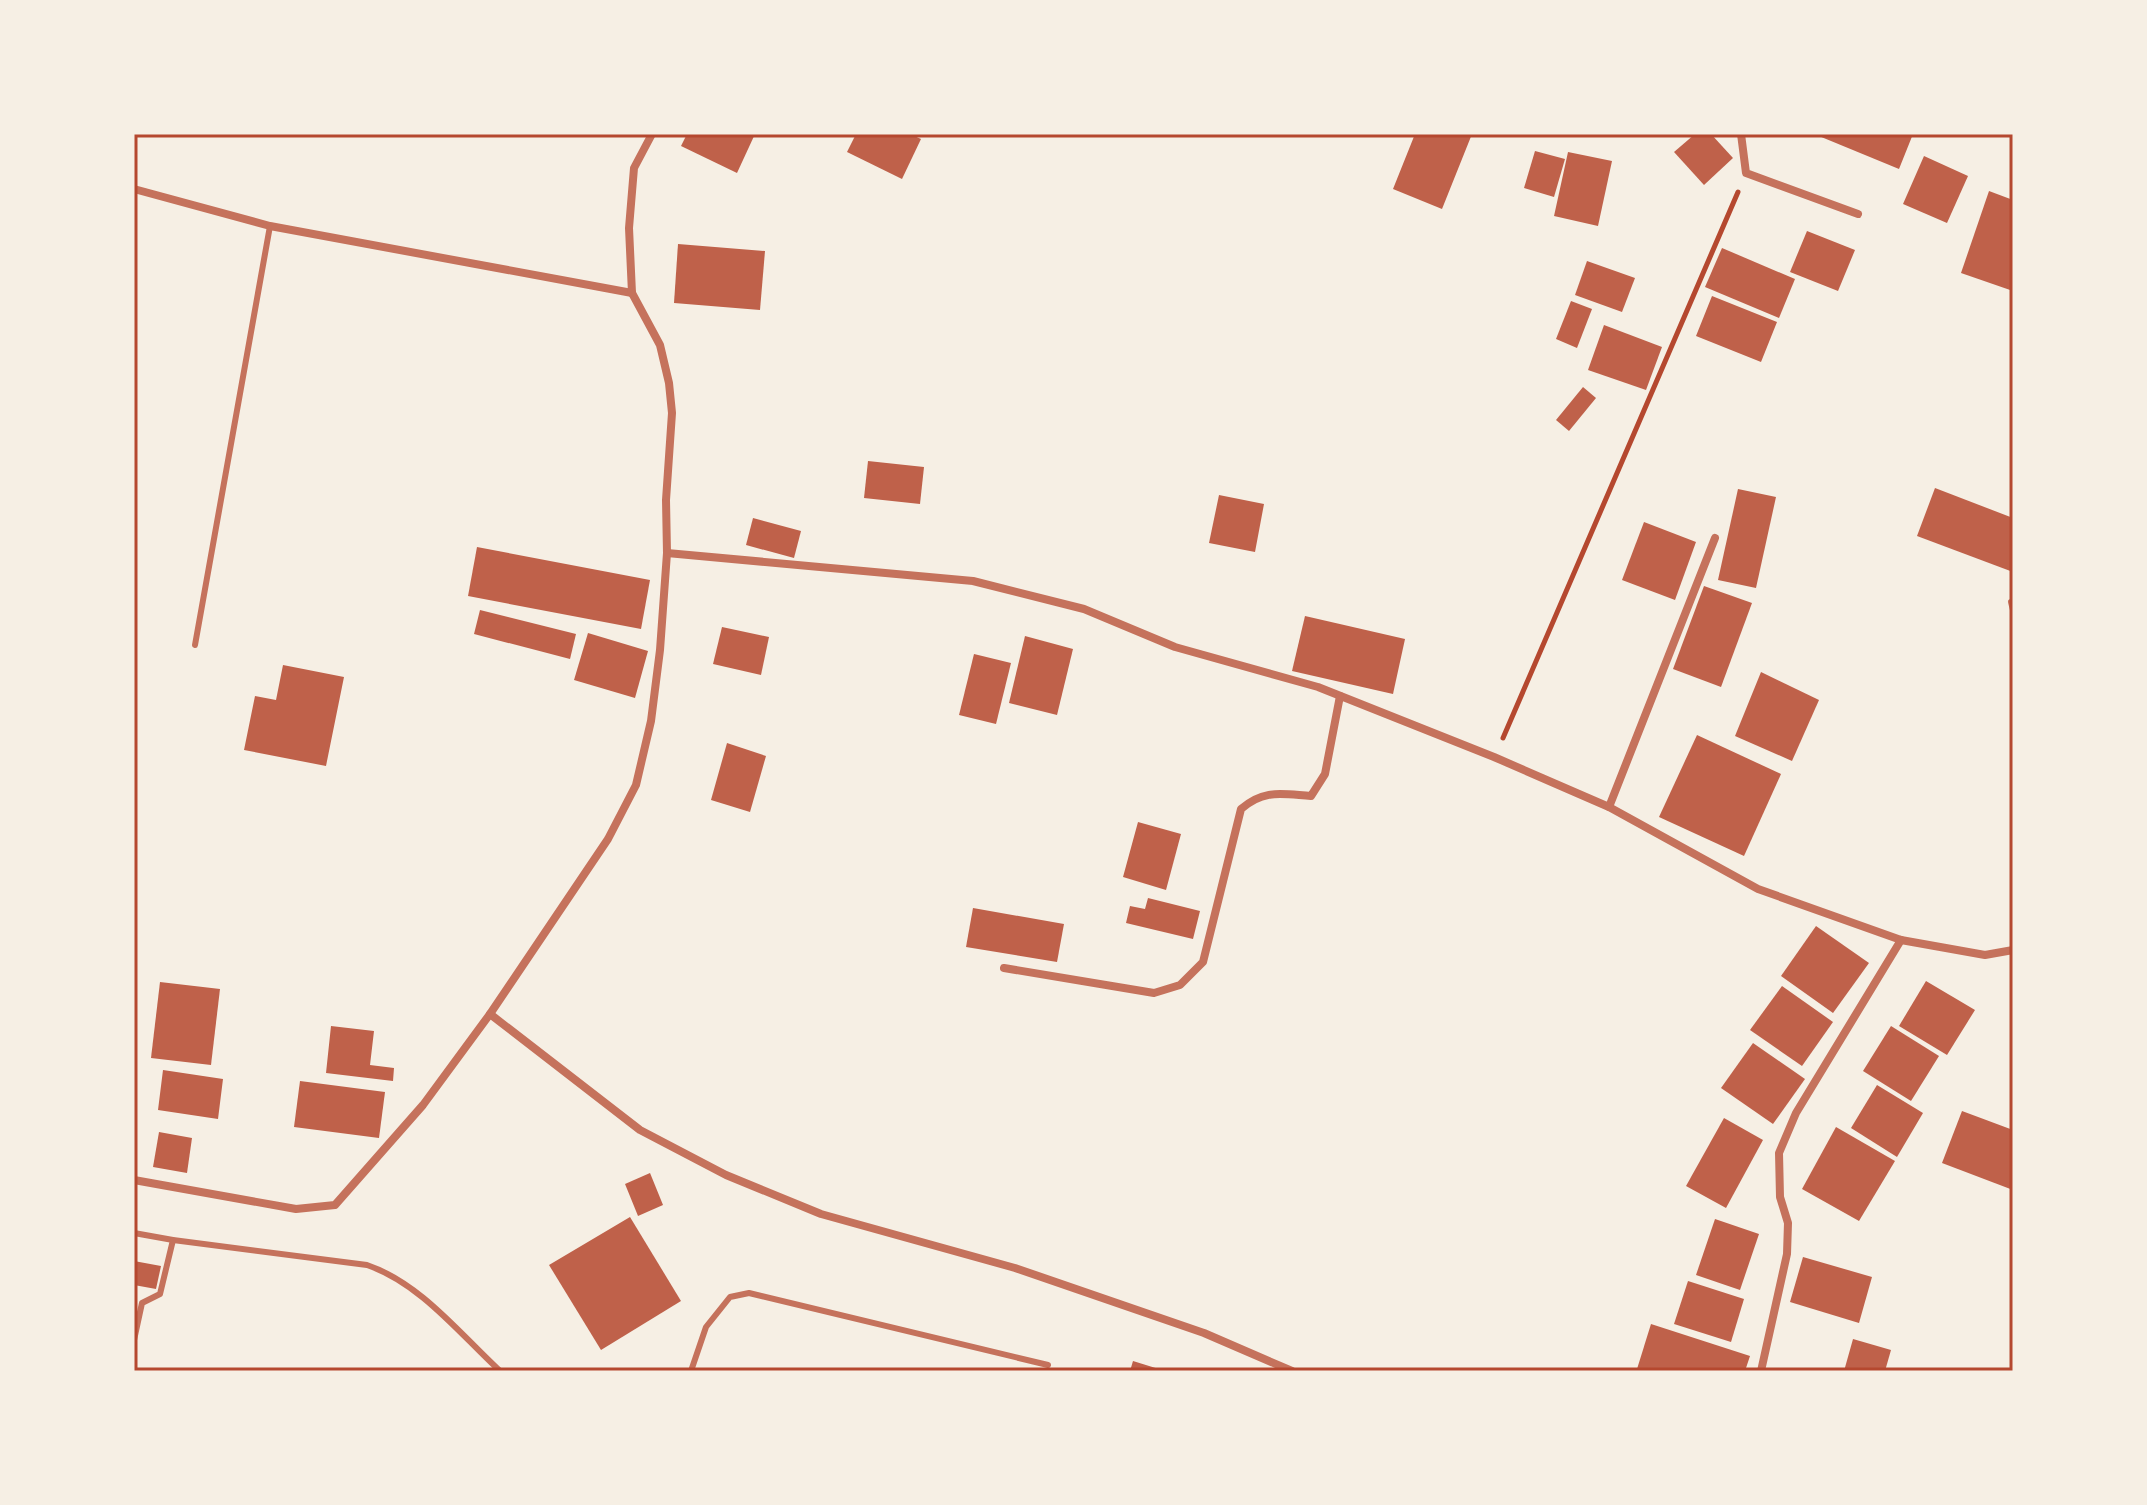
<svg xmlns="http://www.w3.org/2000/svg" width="2147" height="1505" viewBox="0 0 2147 1505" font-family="'DejaVu Sans',sans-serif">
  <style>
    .building { fill: #bf614a }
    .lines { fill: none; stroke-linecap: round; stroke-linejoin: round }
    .path { stroke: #b5482f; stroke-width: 5 }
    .service { stroke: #c5725c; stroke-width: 6 }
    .minor { stroke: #c5725c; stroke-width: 8 }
    .neatline { fill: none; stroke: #b5482f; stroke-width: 3 }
  </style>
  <rect width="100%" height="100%" fill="#f6efe4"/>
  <g class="building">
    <path d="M687,134H755L737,173L681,146Z"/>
    <path d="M856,134H910L921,139L902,179L847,152Z"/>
    <path d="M1415,134H1472L1442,209L1393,189Z"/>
    <path d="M1695,134H1711L1733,158L1704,185L1674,152Z"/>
    <path d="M1814,134H1913L1899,169Z"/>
    <path d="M1535,151L1565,159L1554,197L1524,188Z"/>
    <path d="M1568,152L1612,161L1598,226L1554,216Z"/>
    <path d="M1924,156L1968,176L1947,223L1903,204Z"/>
    <path d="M1989,191L2013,200V291L1961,273Z"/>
    <path d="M1807,231L1855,250L1838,291L1790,272Z"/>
    <path d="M678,244L765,251L760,310L674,303Z"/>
    <path d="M1722,248L1795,279L1779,318L1705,287Z"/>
    <path d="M1587,261L1635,278L1622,312L1575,295Z"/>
    <path d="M1712,296L1777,322L1761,362L1696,336Z"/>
    <path d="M1571,301L1592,309L1577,348L1556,339Z"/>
    <path d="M1604,325L1662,347L1646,390L1588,370Z"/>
    <path d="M1583,387L1596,398L1569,431L1556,420Z"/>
    <path d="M868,461L924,467L920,504L864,498Z"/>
    <path d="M1935,488L2013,518V572L1917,536Z"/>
    <path d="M1738,489L1776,497L1756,588L1718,580Z"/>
    <path d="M1219,495L1264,504L1255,552L1209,543Z"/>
    <path d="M753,518L801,531L794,558L746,545Z"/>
    <path d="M1644,522L1696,542L1675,600L1622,580Z"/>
    <path d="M477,547L650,580L641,629L468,596Z"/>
    <path d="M1704,586L1752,603L1721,687L1673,669Z"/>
    <path d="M480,610L576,634L570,659L474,634Z"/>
    <path d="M1305,616L1405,639L1393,694L1292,671Z"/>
    <path d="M722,627L769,637L761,675L713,664Z"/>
    <path d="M588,633L648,651L635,698L574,680Z"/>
    <path d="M1025,636L1073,649L1057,715L1009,703Z"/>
    <path d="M974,654L1011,663L996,724L959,715Z"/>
    <path d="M283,665L344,677L326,766L244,750L255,696L276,700Z"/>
    <path d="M1761,672L1819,700L1792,761L1735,736Z"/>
    <path d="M1697,735L1781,774L1744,856L1659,817Z"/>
    <path d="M727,743L766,756L750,812L711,800Z"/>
    <path d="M1138,822L1181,834L1166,890L1123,877Z"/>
    <path d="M1148,898L1200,911L1193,939L1126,923L1130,906L1145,909Z"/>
    <path d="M973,908L1064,924L1057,962L966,947Z"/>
    <path d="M1816,926L1869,963L1833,1013L1781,976Z"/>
    <path d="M1926,981L1975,1010L1947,1055L1899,1026Z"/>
    <path d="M160,982L220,989L211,1065L151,1058Z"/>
    <path d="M1782,986L1833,1022L1802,1066L1750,1030Z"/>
    <path d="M331,1026L374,1031L370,1065L394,1068L393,1081L326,1073Z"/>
    <path d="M1891,1026L1939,1056L1911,1101L1863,1071Z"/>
    <path d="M1753,1043L1805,1079L1773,1124L1721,1088Z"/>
    <path d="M163,1070L223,1079L218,1119L158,1110Z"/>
    <path d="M300,1081L385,1092L379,1138L294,1127Z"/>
    <path d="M1877,1085L1923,1113L1897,1157L1851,1128Z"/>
    <path d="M1962,1111L2013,1130V1190L1942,1163Z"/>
    <path d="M1724,1118L1763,1140L1726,1208L1686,1186Z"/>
    <path d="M1836,1127L1895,1161L1859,1221L1802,1189Z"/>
    <path d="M159,1132L192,1138L187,1173L153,1167Z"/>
    <path d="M650,1173L663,1205L638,1216L625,1184Z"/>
    <path d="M630,1217L681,1301L601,1350L549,1265Z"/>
    <path d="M1715,1219L1759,1234L1740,1290L1696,1275Z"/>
    <path d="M1803,1257L1872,1277L1859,1323L1790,1302Z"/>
    <path d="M134,1261L161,1266L156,1289L134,1285Z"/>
    <path d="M1688,1281L1744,1299L1731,1342L1674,1324Z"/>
    <path d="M1651,1324L1750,1356L1745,1371L1637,1369Z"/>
    <path d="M1853,1339L1891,1350L1885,1371H1844Z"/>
    <path d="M1133,1361L1162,1370L1161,1371H1130Z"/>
  </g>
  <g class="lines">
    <path class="path" d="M1503,738L1738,192"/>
    <g class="service">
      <path d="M2011,602L2013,610"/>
      <path d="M195,645L270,226"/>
      <path d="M134,1233L173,1240L367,1265C420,1283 460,1334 500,1371"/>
      <path d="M134,1340L142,1303L160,1294L173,1240"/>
      <path d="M691,1371L706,1327L730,1297L749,1293L1048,1365"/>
    </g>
    <g class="minor">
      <path d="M1741,134L1746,173L1858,214"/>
      <path d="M134,189L270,226L632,293"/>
      <path d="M667,553L973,581L1084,609L1175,647L1318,687L1494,757L1609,807L1758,889L1901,940L1985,955L2013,950"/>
      <path d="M1609,807L1715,538"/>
      <path d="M1004,968L1154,993L1180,985L1203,962L1241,809C1264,789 1281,794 1311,796L1325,774L1340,696"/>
      <path d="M490,1014L640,1130L726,1175L821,1214L1015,1268L1204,1333L1292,1371"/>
      <path d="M134,1180L296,1209L335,1205L423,1105L490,1014L608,839L636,785L651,721L660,650L667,553L666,500L672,413L669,383L660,345L632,293L629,228L634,168L652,134"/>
      <path d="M1761,1371L1787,1254L1788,1223L1780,1197L1779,1153L1796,1113L1901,940"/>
    </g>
  </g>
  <rect width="2147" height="1505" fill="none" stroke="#f6efe4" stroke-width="272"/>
  <rect x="136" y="136" width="1875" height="1233" class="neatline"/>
</svg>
